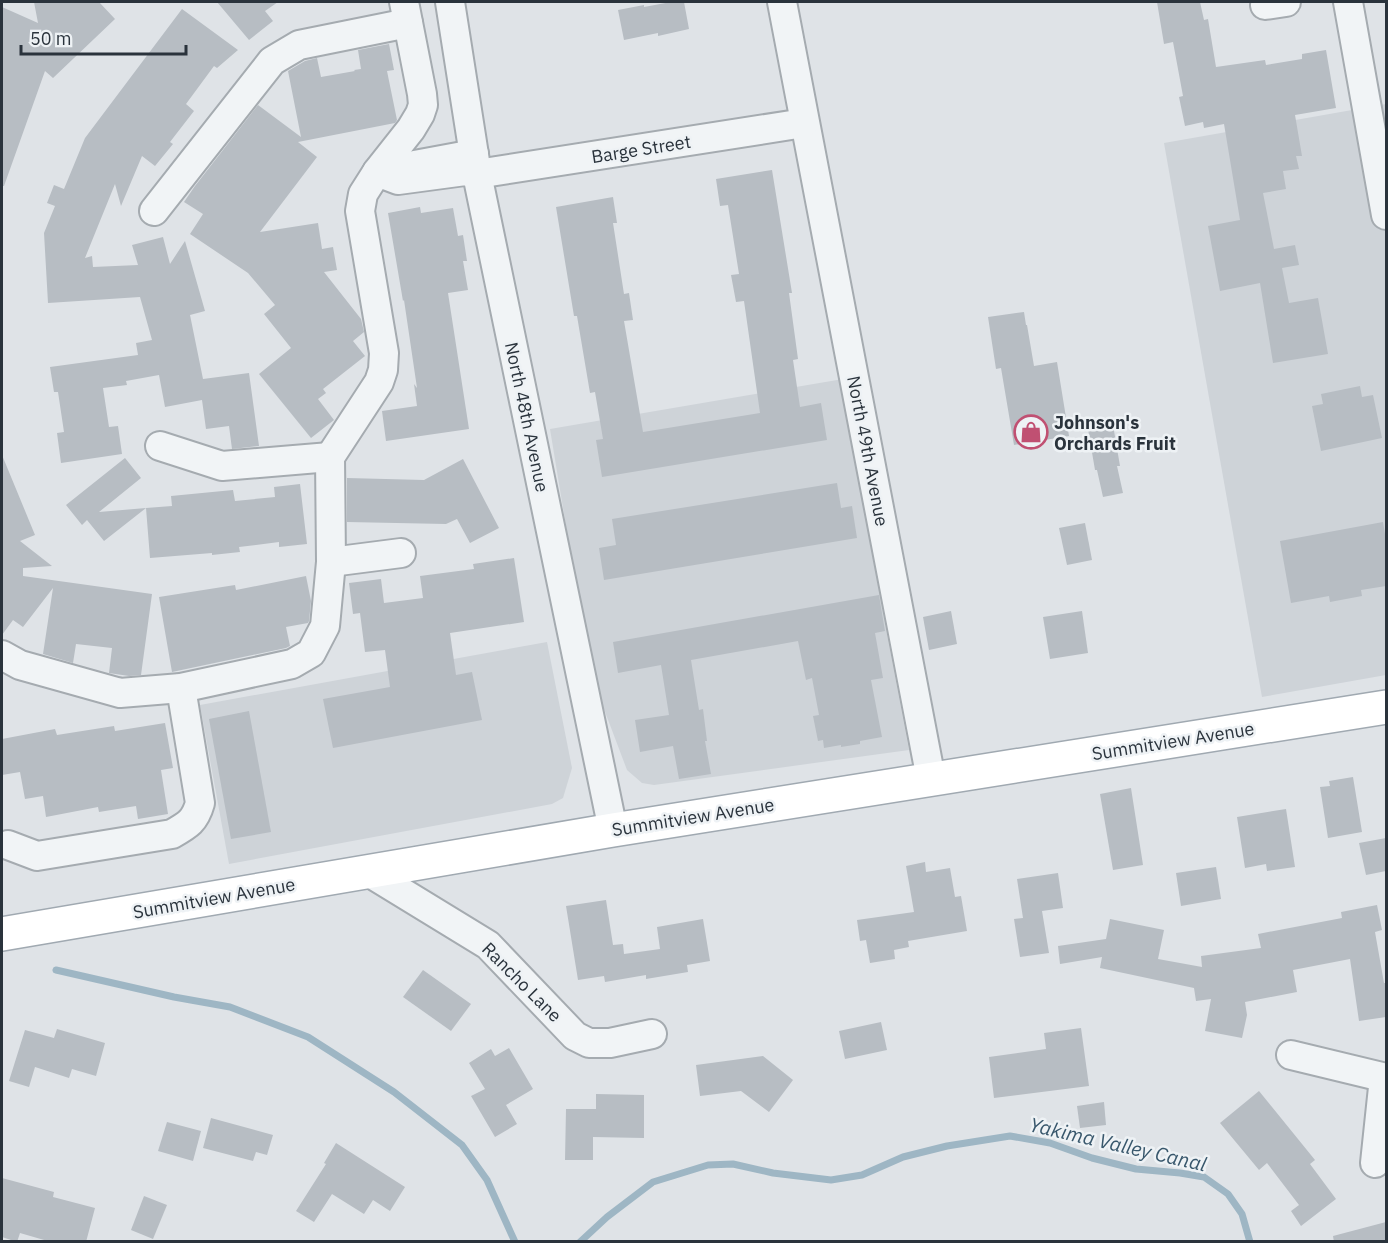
<svg xmlns="http://www.w3.org/2000/svg" width="1388" height="1243" viewBox="0 0 1388 1243" font-family="'IBM Plex Sans',sans-serif">
  <style>
    .built { fill: #ced3d8 }
    .lines { fill: none; stroke-linecap: round; stroke-linejoin: round }
    .stream { stroke: #9eb6c4; stroke-width: 7 }
    .building { fill: #b7bdc3 }
    .minor-casing { stroke: #a5abb0; stroke-width: 32 }
    .major-casing { stroke: #a0a9b1; stroke-width: 36 }
    .minor { stroke: #f1f4f6; stroke-width: 28 }
    .major { stroke: #fff; stroke-width: 33 }
    .labels { text-anchor: middle; dominant-baseline: central; stroke-width: 5; stroke-linejoin: round; paint-order: stroke }
    .street-label { font-size: 18px; fill: #2a333c; stroke: #eef2f5 }
    .poi-label { font-size: 18px; font-weight: bold; fill: #2a333c; stroke: #eef2f5; text-anchor: start }
    .water-label { font-size: 20px; font-style: italic; fill: #38576c; stroke: #eef2f5 }
  </style>
  <rect width="100%" height="100%" fill="#dfe3e7"/>
  <g class="built">
    <path d="M1386,104V675L1262,697L1164,143Z"/>
    <path d="M843,379L885,624L909,750L654,785L642,783L627,770L590,672L550,429Z"/>
    <path d="M547,642L572,768L563,798L552,804L229,864L200,705Z"/>
  </g>
  <g class="lines">
    <g class="stream">
      <path d="M56,970L174,997L230,1007L308,1037L394,1092L462,1145L487,1180L515,1242"/>
      <path d="M580,1242L607,1217L653,1182L708,1165L733,1164L773,1173L831,1180L862,1175L903,1157L947,1146L1010,1136L1050,1143L1092,1158L1136,1169L1180,1173L1204,1177L1228,1194L1242,1214L1250,1242"/>
    </g>
  </g>
  <g class="building">
    <path d="M34,2H99L115,19L53,78L45,71L4,186H2V7L38,23Z"/>
    <path d="M217,2H278L265,11L273,21L249,40Z"/>
    <path d="M671,2H684L689,29L658,36V33L624,40L618,10L644,5V7Z"/>
    <path d="M1157,2H1200L1204,20L1208,19L1216,67L1265,60L1266,65L1302,59V54L1326,50L1336,108L1295,115L1302,156H1296L1299,169L1283,171L1286,189L1263,193L1274,249L1295,245L1299,265L1282,268L1289,303L1318,298L1328,354L1273,363L1260,283L1220,291L1208,226L1240,220L1224,124L1204,128L1203,122L1185,126L1179,97L1183,96L1173,42L1164,44Z"/>
    <path d="M182,9L238,50L217,68L214,66L186,104L194,111L170,142L173,144L155,166L142,156L121,206L115,184L85,258L92,256L93,267L138,265L132,245L163,237L170,264L185,241L205,311L190,315L203,379L249,373L259,446L232,449L229,426L206,429L202,400L165,407L159,375L126,381L127,385L103,388L109,427L118,426L122,454L61,463L57,433L64,432L58,392H54L50,367L138,355L136,343L152,340L140,297L48,303L44,233L55,206L47,203L54,185L64,189L85,138Z"/>
    <path d="M389,44L394,70L387,71L397,120L395,123L298,142L317,157L260,232L318,223L322,249L333,247L337,270L324,272L361,319L364,332L353,341L365,356L323,389L326,393L318,399L334,420L311,438L259,374L291,348L264,314L275,305L248,273L190,234L203,214L184,202L195,186L258,105L301,137L288,71L305,61L317,58L321,77L355,71L354,70L361,69L358,50Z"/>
    <path d="M772,170L792,293H789L798,359L793,360L800,407L821,403L827,440L602,477L596,440L603,439L595,392L590,393L577,316H574L556,207L613,197L617,223H613L624,294L629,293L633,320L624,321L643,432L760,413L744,301L736,302L731,275L739,274L728,205L720,206L716,179Z"/>
    <path d="M420,207L421,213L453,208L458,236L463,235L467,261H463L468,290L448,293L469,429L386,441L382,411L417,406L414,384L417,388L404,300L403,301L388,213Z"/>
    <path d="M1024,312L1026,325H1027L1034,366L1057,362L1069,436L1014,445L1001,368L996,369L988,317Z"/>
    <path d="M1360,386L1362,397L1373,395L1382,438L1321,451L1312,406L1323,404L1321,394Z"/>
    <path d="M1113,425L1120,466H1117L1123,493L1103,497L1097,470H1095L1088,429Z"/>
    <path d="M2,455L35,535L20,541L52,566L23,568V576L152,594L141,675L129,676L109,673L112,648L76,644L73,663L43,654L53,588L23,627L13,620L2,635Z"/>
    <path d="M125,458L141,478L99,512L146,508L104,541L87,520L82,525L66,505Z"/>
    <path d="M463,459L499,528L470,543L457,519L446,524L347,522V478L424,480Z"/>
    <path d="M837,483L841,508L852,506L857,538L604,580L599,548L616,545L612,519Z"/>
    <path d="M300,484L307,544L279,547V542L239,547L240,552L212,555V553L150,558L146,508L172,506L171,496L233,490L235,501L275,497L274,487Z"/>
    <path d="M1383,522L1386,540V586L1361,590L1362,596L1330,602L1329,596L1291,603L1280,541Z"/>
    <path d="M1085,523L1092,560L1067,565L1059,528Z"/>
    <path d="M514,558L524,622L450,633L456,675L472,672L482,720L333,748L323,699L390,687L385,650L365,652L360,613L353,614L349,583L381,579L384,603L423,598L420,576L474,569L473,564Z"/>
    <path d="M306,576L311,601L309,621L308,623L286,627L290,646L286,648L172,672L159,597L235,585L236,590Z"/>
    <path d="M879,595L885,631L875,633L883,678L871,680L882,737L860,741V744L841,747V745L824,748L823,740L818,741L813,716L819,715L812,678L806,680L798,641L691,660L699,710L703,709L707,741H705L711,774L679,779L673,746L640,752L635,720L669,715L661,665L618,673L613,642Z"/>
    <path d="M951,611L957,644L929,650L923,617Z"/>
    <path d="M1082,611L1088,653L1050,659L1043,617Z"/>
    <path d="M249,711L271,832L231,839L209,719Z"/>
    <path d="M165,723L173,768L161,770L168,814L138,819L136,806L99,812L98,807L46,817L43,796L25,799L20,772L2,775V739L55,729L57,735L114,726L115,731Z"/>
    <path d="M1353,777L1362,832L1328,838L1320,787L1330,786L1329,781Z"/>
    <path d="M1131,788L1143,865L1113,870L1100,794Z"/>
    <path d="M1286,809L1295,867L1267,871L1266,864L1245,868L1237,817Z"/>
    <path d="M1386,838V871L1366,875L1359,843Z"/>
    <path d="M925,862L926,872L950,868L955,897L961,896L967,931L908,941L909,947L894,950L895,959L870,963L866,940L860,941L857,920L914,912L906,866Z"/>
    <path d="M1216,867L1221,899L1181,906L1176,873Z"/>
    <path d="M1058,873L1063,908L1042,911L1049,953L1020,957L1014,919L1023,918L1017,879Z"/>
    <path d="M606,900L613,945L623,944L624,954L660,949L657,927L703,919L710,961L687,965L688,972L646,979V975L605,982L604,976L578,980L566,906Z"/>
    <path d="M1377,905L1382,930L1375,932L1384,983H1386V1017L1359,1021L1350,959L1293,970L1297,992L1245,1002L1247,1015L1242,1038L1205,1031L1211,999L1196,1001L1194,988L1100,968L1102,957L1060,964L1058,946L1106,939L1110,919L1164,930L1158,959L1202,967L1201,956L1261,948L1258,934L1342,918L1341,912Z"/>
    <path d="M423,970L471,1004L451,1031L403,997Z"/>
    <path d="M881,1022L887,1050L845,1059L839,1031Z"/>
    <path d="M1081,1028L1089,1086L994,1098L989,1057L1046,1049L1044,1033Z"/>
    <path d="M57,1029L105,1043L96,1076L72,1069L69,1078L35,1067L29,1087L9,1081L25,1030L54,1038Z"/>
    <path d="M509,1048L533,1089L506,1105L517,1124L495,1137L471,1096L485,1089L469,1063L491,1049L495,1056Z"/>
    <path d="M763,1056L793,1080L769,1112L741,1091L700,1096L696,1065Z"/>
    <path d="M1259,1091L1315,1160L1310,1164L1336,1199L1301,1226L1291,1211L1299,1205L1267,1163L1259,1170L1220,1123Z"/>
    <path d="M596,1094L644,1095V1138L593,1137V1160H565L566,1109H596Z"/>
    <path d="M1104,1102L1106,1125L1080,1128L1077,1106Z"/>
    <path d="M211,1118L273,1135L267,1155L256,1152L253,1161L203,1148Z"/>
    <path d="M167,1122L201,1131L193,1161L158,1151Z"/>
    <path d="M336,1143L405,1187L390,1211L373,1200L364,1214L332,1194L314,1222L296,1211L326,1164L324,1163Z"/>
    <path d="M2,1178L54,1192L53,1197L95,1208L86,1242H51L20,1233L17,1242L2,1237Z"/>
    <path d="M144,1196L167,1205L153,1239L131,1230Z"/>
    <path d="M1386,1222V1242H1334L1333,1236Z"/>
  </g>
  <g class="lines">
    <g class="minor-casing">
      <g id="minor">
        <path d="M450,2L477,174L613,830"/>
        <path d="M782,2L931,779"/>
        <path d="M1348,2L1386,215"/>
        <path d="M1265,5L1286,2"/>
        <path d="M474,154L377,172L398,180L465,171L477,174L804,123"/>
        <path d="M154,211L272,61L299,45L408,23"/>
        <path d="M160,446L222,466L330,457"/>
        <path d="M331,562L401,553"/>
        <path d="M2,655L20,665L120,693L181,688L292,664L311,653L325,626L331,562L330,457L379,382L383,370L384,353L360,211L363,194L377,172L411,129L420,114L423,105L422,94L404,2"/>
        <path d="M8,845L37,856L172,834C188,825 195,821 200,803L181,688"/>
        <path d="M367,871L488,945L575,1036L589,1043H610L652,1034"/>
        <path d="M1291,1055L1386,1078"/>
        <path d="M1375,1163L1384,1078"/>
      </g>
    </g>
    <g class="major-casing">
      <path id="major" d="M2,934L613,830L1386,707"/>
    </g>
    <use href="#minor" class="minor"/>
    <use href="#major" class="major"/>
  </g>
  <defs>
    <g id="shop-ring" transform="scale(1.725)"><circle r="9.5" fill="#eef2f5" stroke="#c05072" stroke-width="1.5"/><path d="M-5-2.5h2.3a2.7 3.5 0 0 1 5.4 0H5L5.5 6h-11ZM-1.5-2.5h3a1.5 2.3 0 0 0-3 0Z" fill="#c05072"/></g>
  </defs>
  <g fill-rule="evenodd">
    <use href="#shop-ring" x="1031" y="432"/>
  </g>
  <g class="labels">
    <g class="street-label">
      <text transform="translate(641 149) rotate(-9)">Barge Street</text>
      <text transform="translate(527 417) rotate(78)">North 48th Avenue</text>
      <text transform="translate(868 451) rotate(79)">North 49th Avenue</text>
      <text transform="translate(1173 741) rotate(-9)">Summitview Avenue</text>
      <text transform="translate(693 817) rotate(-9)">Summitview Avenue</text>
      <text transform="translate(214 898) rotate(-10)">Summitview Avenue</text>
      <text transform="translate(522 982) rotate(45)">Rancho Lane</text>
    </g>
    <g class="poi-label">
      <text x="1054" y="422">Johnson's<tspan x="1054" dy="21">Orchards Fruit</tspan></text>
    </g>
    <g class="water-label">
      <text transform="translate(1118 1144) rotate(13)">Yakima Valley Canal</text>
    </g>
  </g>
  <rect width="1388" height="1243" fill="none" stroke="#2a333c" stroke-width="6"/>
  <path d="M21 45v9h165v-9" fill="none" stroke="#2a333c" stroke-width="3"/>
  <text x="30" y="45" font-size="18" fill="#2a333c" stroke="#eef2f5" stroke-width="4.5" paint-order="stroke">50 m</text>
</svg>
